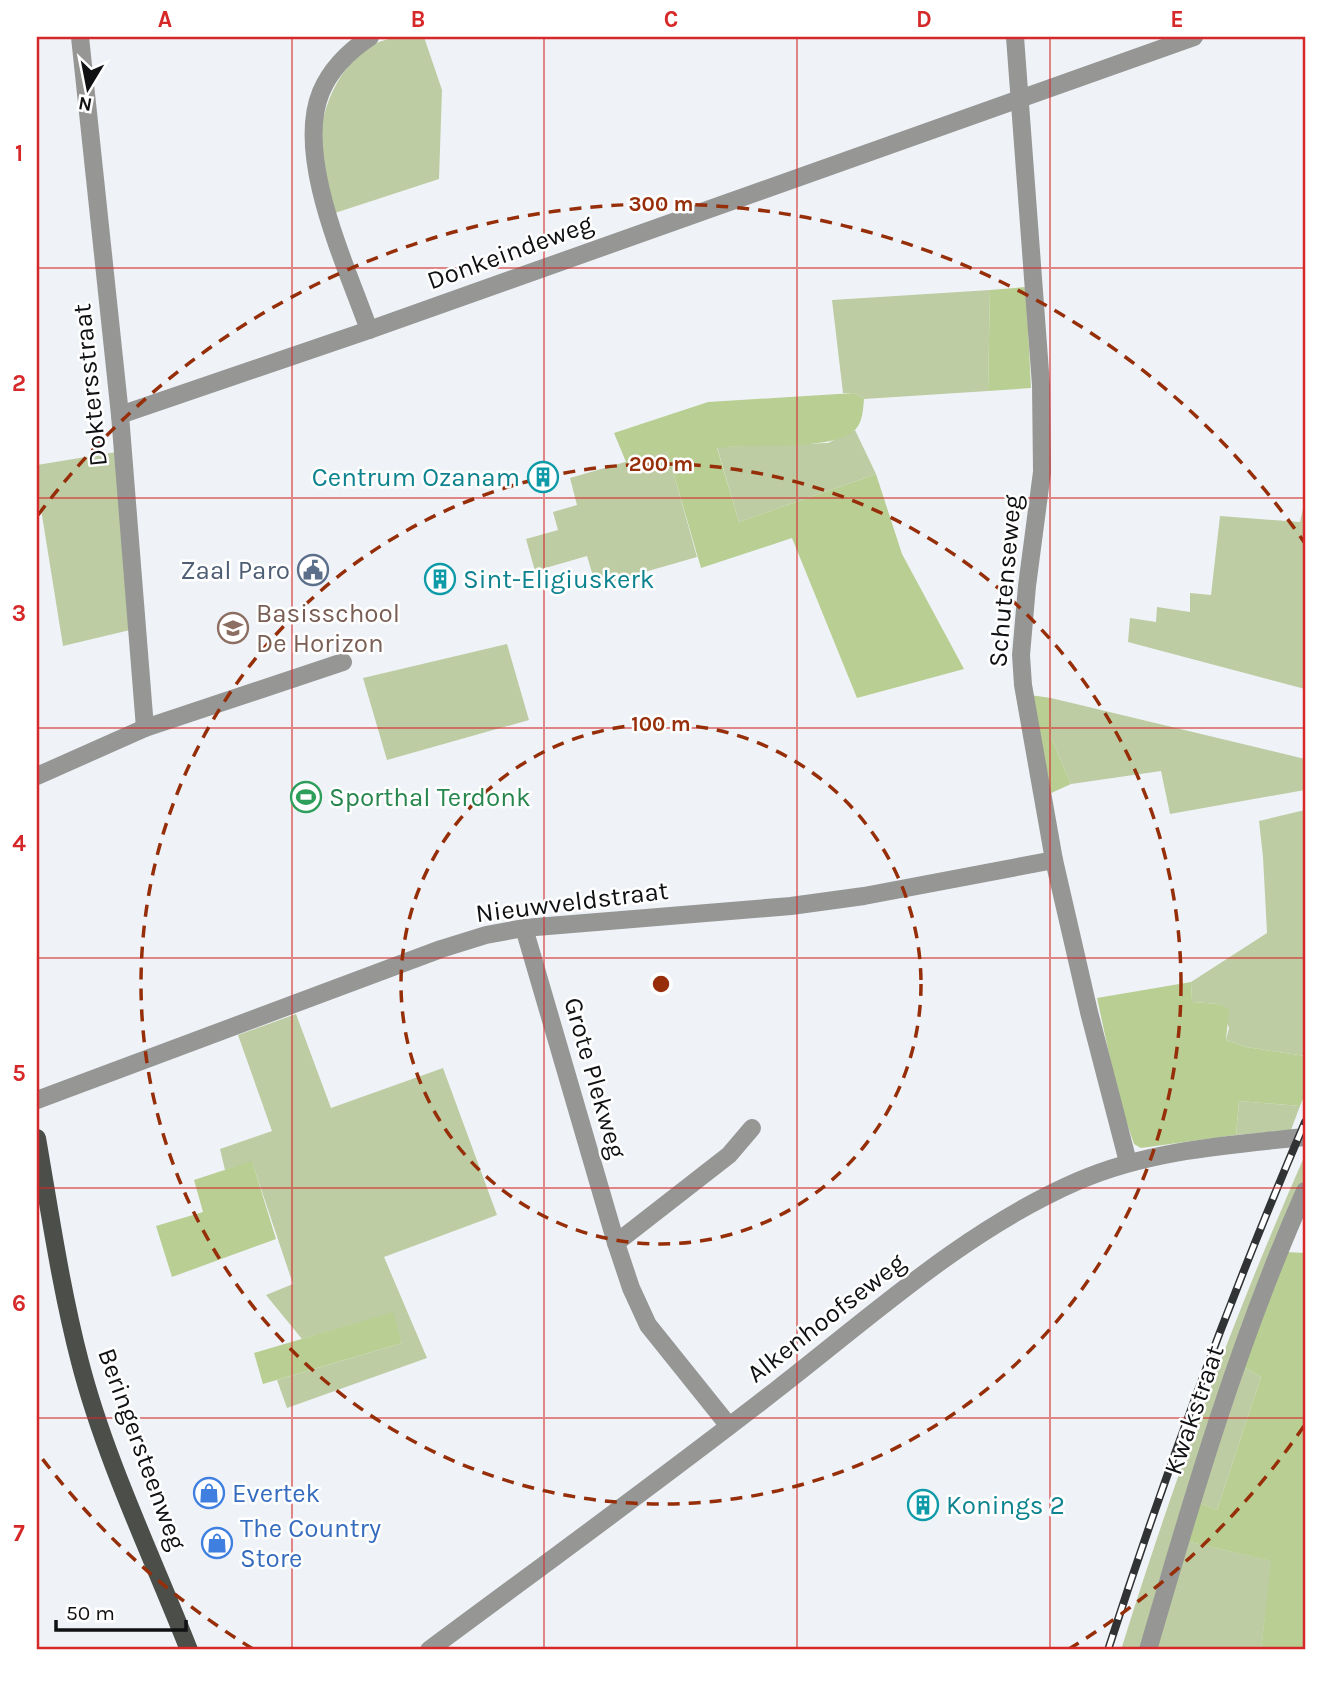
<svg xmlns="http://www.w3.org/2000/svg" width="1342" height="1687" viewBox="0 0 1342 1687" font-family="Karla,sans-serif">
  <style>
    .green { fill: #bdcca2 }
    .forest { fill: #b9ce92 }
    .lines { fill: none; stroke-linecap: round; stroke-linejoin: round }
    .minor { stroke: #969795; stroke-width: 18 }
    .major { stroke: #4c4e4a; stroke-width: 18 }
    .rail-casing { stroke: #303234; stroke-width: 8 }
    .rail { stroke: #fff; stroke-width: 5; stroke-dasharray: 16; stroke-linecap: butt }
    .grid { fill: none; stroke: #d62828; stroke-width: 2; stroke-opacity: 0.55 }
    .ring { fill: none; stroke: #962f09; stroke-width: 3.5; stroke-dasharray: 12 9 }
    .labels { text-anchor: middle; dominant-baseline: central; stroke-width: 5; stroke-linejoin: round; paint-order: stroke }
    .street-label { font-size: 26px; fill: #101113; stroke: #fff }
    .culture-label { font-size: 26px; fill: #0d838f; stroke: #fff; text-anchor: start }
    .service-label { font-size: 26px; fill: #4e5e75; stroke: #fff; text-anchor: end }
    .education-label { font-size: 26px; fill: #785e54; stroke: #fff; text-anchor: start }
    .leisure-label { font-size: 26px; fill: #27864d; stroke: #fff; text-anchor: start }
    .shop-label { font-size: 26px; fill: #366cbe; stroke: #fff; text-anchor: start }
    .centre { fill: #962f09; stroke: #fff; stroke-width: 3.5 }
    .ring-label { font-size: 21px; text-anchor: middle; font-weight: bold; fill: #962f09; stroke: #fff; stroke-width: 5; stroke-linejoin: round; paint-order: stroke }
    .neatline { fill: none; stroke: #d62828; stroke-width: 2.5 }
    .grid-label { font-size: 23px; text-anchor: middle; font-weight: bold; fill: #d62828 }
  </style>
  <rect width="100%" height="100%" fill="#eff3f8"/>
  <g class="green">
    <path d="M394,37H424L442,90L439,179L335,213C329,192 323,169 321,148C318,113 339,66 369,47C376,42 386,40 394,37Z"/>
    <path d="M990,290L988,391L864,399L854,393H843L832,300Z"/>
    <path d="M855,430L876,474L739,522L717,447L828,443Z"/>
    <path d="M667,450L697,557L596,586L587,556L535,571L526,539L558,530L553,512L577,505L570,478Z"/>
    <path d="M116,452L130,630L63,646L41,509H37V465Z"/>
    <path d="M1305,499V689L1128,642L1130,618L1156,622L1157,607L1190,612V593L1211,595L1220,516L1300,522Z"/>
    <path d="M507,644L529,720L387,760L363,678Z"/>
    <path d="M1051,698L1305,759V790L1170,814L1161,771L1071,784L1050,735Z"/>
    <path d="M1305,810V1056L1246,1047L1226,1040L1229,1028L1220,1004L1192,1002L1191,982L1267,933L1263,857L1259,821Z"/>
    <path d="M296,1014L331,1108L443,1068L497,1215L384,1257L427,1358L287,1408L277,1380L402,1343L392,1313L302,1339L266,1295L293,1284L252,1162L225,1170L220,1149L272,1131L238,1035Z"/>
    <path d="M1239,1101L1300,1106L1291,1130L1236,1135Z"/>
    <path d="M1305,1155V1181L1266,1269L1190,1483L1158,1584L1140,1650H1121C1173,1482 1234,1316 1305,1155Z"/>
    <path d="M1242,1366L1261,1377L1217,1510L1197,1502Z"/>
    <path d="M1186,1541L1272,1561L1261,1650H1153Z"/>
  </g>
  <g class="forest">
    <path d="M1026,287L1031,388L988,391L990,290Z"/>
    <path d="M854,393L864,399C863,409 863,422 855,430C831,452 750,443 717,448L739,522L876,474L902,554L964,669L857,698L792,538L701,568L667,451L626,462L614,433L708,402Z"/>
    <path d="M1030,695L1051,698L1050,735L1071,784L1049,794Z"/>
    <path d="M1191,982L1192,1002L1220,1004L1229,1010L1226,1040L1246,1047L1305,1056V1094L1300,1106L1239,1101L1236,1135L1141,1148L1134,1144L1119,1100L1097,998Z"/>
    <path d="M252,1161L276,1239L172,1277L156,1226L203,1212L194,1180Z"/>
    <path d="M1286,1252L1305,1253V1631L1304,1650H1261L1271,1561L1186,1541L1197,1502L1217,1510L1261,1377L1242,1366Z"/>
    <path d="M393,1312L402,1343L263,1384L254,1353Z"/>
  </g>
  <g class="lines">
    <g class="minor">
      <path d="M80,37L120,415L145,728"/>
      <path d="M1015,37L1041,385L1042,472L1027,586L1021,655L1023,685L1054,860L1089,1012L1128,1162"/>
      <path d="M369,330C347,267 294,157 321,92C331,68 349,51 370,37"/>
      <path d="M120,415L369,330L1194,37"/>
      <path d="M37,776L145,728L343,662"/>
      <path d="M524,928L616,1243L631,1288L648,1325L729,1426"/>
      <path d="M37,1100L441,949L486,935L524,928L791,906L864,896L1054,860"/>
      <path d="M616,1243L729,1155L752,1128"/>
      <path d="M429,1650C546,1563 665,1477 780,1387C874,1314 967,1229 1078,1181C1149,1150 1229,1145 1305,1137"/>
      <path d="M1148,1650C1193,1495 1239,1339 1305,1191"/>
    </g>
    <path class="major" d="M37,1138C50,1213 61,1289 80,1362C105,1459 152,1556 189,1650"/>
    <g class="rail-casing">
      <path id="rail" d="M1108,1650C1166,1471 1231,1295 1305,1122"/>
    </g>
    <use href="#rail" class="rail"/>
  </g>
  <path class="grid" d="M292,37V1650M544,37V1650M797,37V1650M1050,37V1650M37,268H1305M37,498H1305M37,728H1305M37,958H1305M37,1188H1305M37,1418H1305"/>
  <g class="ring">
    <circle cx="661" cy="984" r="260"/>
    <circle cx="661" cy="984" r="520"/>
    <path d="M1304 1426A780 780 0 0 1 1069 1649M253 1649A780 780 0 0 1 38 1453M38 515A780 780 0 0 1 1304 542"/>
  </g>
  <defs>
    <g id="building-ring" transform="scale(1.575)"><circle r="9.5" fill="#fff" stroke="#0f9aa8" stroke-width="1.5"/><path d="M-4-6H4V6H1V3H-1V6H-4ZM-2.5-4.3h1.7v1.8h-1.7ZM.8-4.3h1.7v1.8H.8ZM-2.5-1h1.7V.8h-1.7ZM.8-1h1.7V.8H.8Z" fill="#0f9aa8"/></g>
    <g id="civic-ring" transform="scale(1.575)"><circle r="9.5" fill="#fff" stroke="#5c6f8a" stroke-width="1.5"/><path d="M-.6-6.5H3V-4.5H.6V-3L4-1V1h2V6H-6V1h2V-1L-.6-3ZM-1.2 2.5V6h2.4V2.5Z" fill="#5c6f8a"/></g>
    <g id="school-ring" transform="scale(1.575)"><circle r="9.5" fill="#fff" stroke="#8d6e63" stroke-width="1.5"/><path d="M0-5L7-2L0 1L-7-2ZM-4 1L0 2.5L4 1V4Q0 6-4 4Z" fill="#8d6e63"/></g>
    <g id="stadium-ring" transform="scale(1.575)"><circle r="9.5" fill="#fff" stroke="#2e9e5b" stroke-width="1.5"/><path d="M0-5a6.5 5 0 1 0 0 10a6.5 5 0 1 0 0-10ZM-3.5-1.8h7v3.6h-7Z" fill="#2e9e5b"/></g>
    <g id="shop-ring" transform="scale(1.575)"><circle r="9.5" fill="#fff" stroke="#3f7fe0" stroke-width="1.5"/><path d="M-5-2.5h2.3a2.7 3.5 0 0 1 5.4 0H5L5.5 6h-11ZM-1.5-2.5h3a1.5 2.3 0 0 0-3 0Z" fill="#3f7fe0"/></g>
  </defs>
  <g fill-rule="evenodd">
    <use href="#building-ring" x="543" y="477"/>
    <use href="#civic-ring" x="313" y="570"/>
    <use href="#building-ring" x="440" y="579"/>
    <use href="#school-ring" x="233" y="628"/>
    <use href="#stadium-ring" x="306" y="797"/>
    <use href="#shop-ring" x="209" y="1493"/>
    <use href="#building-ring" x="923" y="1505"/>
    <use href="#shop-ring" x="217" y="1543"/>
  </g>
  <g class="labels">
    <g class="street-label">
      <text transform="translate(510 252) rotate(-20)">Donkeindeweg</text>
      <text transform="translate(90 385) rotate(-96)">Doktersstraat</text>
      <text transform="translate(1005 581) rotate(-85)">Schutenseweg</text>
      <text transform="translate(572 902) rotate(-7)">Nieuwveldstraat</text>
      <text transform="translate(595 1078) rotate(74)">Grote Plekweg</text>
      <text transform="translate(826 1318) rotate(-38)">Alkenhoofseweg</text>
      <text transform="translate(1194 1410) rotate(-71)">Kwakstraat</text>
      <text transform="translate(142 1449) rotate(70)">Beringersteenweg</text>
    </g>
    <g class="culture-label">
      <text x="520" y="477" text-anchor="end">Centrum Ozanam</text>
      <text x="463" y="579">Sint-Eligiuskerk</text>
      <text x="946" y="1505">Konings 2</text>
    </g>
    <g class="service-label">
      <text x="290" y="570">Zaal Paro</text>
    </g>
    <g class="education-label">
      <text x="256" y="613">Basisschool<tspan x="256" dy="30">De Horizon</tspan></text>
    </g>
    <g class="leisure-label">
      <text x="329" y="797">Sporthal Terdonk</text>
    </g>
    <g class="shop-label">
      <text x="232" y="1493">Evertek</text>
      <text x="240" y="1528">The Country<tspan x="240" dy="30">Store</tspan></text>
    </g>
  </g>
  <circle cx="661" cy="984" r="10" class="centre"/>
  <g class="ring-label">
    <text x="661" y="211">300 m</text>
    <text x="661" y="471">200 m</text>
    <text x="661" y="731">100 m</text>
  </g>
  <rect width="1342" height="1687" fill="none" stroke="#ffffff" stroke-width="77"/>
  <g transform="translate(88 88) rotate(190)" stroke="#ffffff" stroke-width="5" paint-order="stroke">
  <path d="M0-5L12 26L0 18L-12 26Z" fill="#101113"/>
  <text y="-10" font-size="19" font-weight="bold" text-anchor="middle" fill="#101113">N</text>
  </g>
  <path d="M56 1620v10h130v-10" fill="none" stroke="#101113" stroke-width="3.5"/>
  <text x="66" y="1620" font-size="21" fill="#101113" stroke="#ffffff" stroke-width="5" paint-order="stroke">50 m</text>
  <rect x="38" y="38" width="1266" height="1610" class="neatline"/>
  <g class="grid-label">
    <text x="165" y="27">A</text>
    <text x="418" y="27">B</text>
    <text x="671" y="27">C</text>
    <text x="924" y="27">D</text>
    <text x="1177" y="27">E</text>
    <text x="19" y="161">1</text>
    <text x="19" y="391">2</text>
    <text x="19" y="621">3</text>
    <text x="19" y="851">4</text>
    <text x="19" y="1081">5</text>
    <text x="19" y="1311">6</text>
    <text x="19" y="1541">7</text>
  </g>
</svg>
